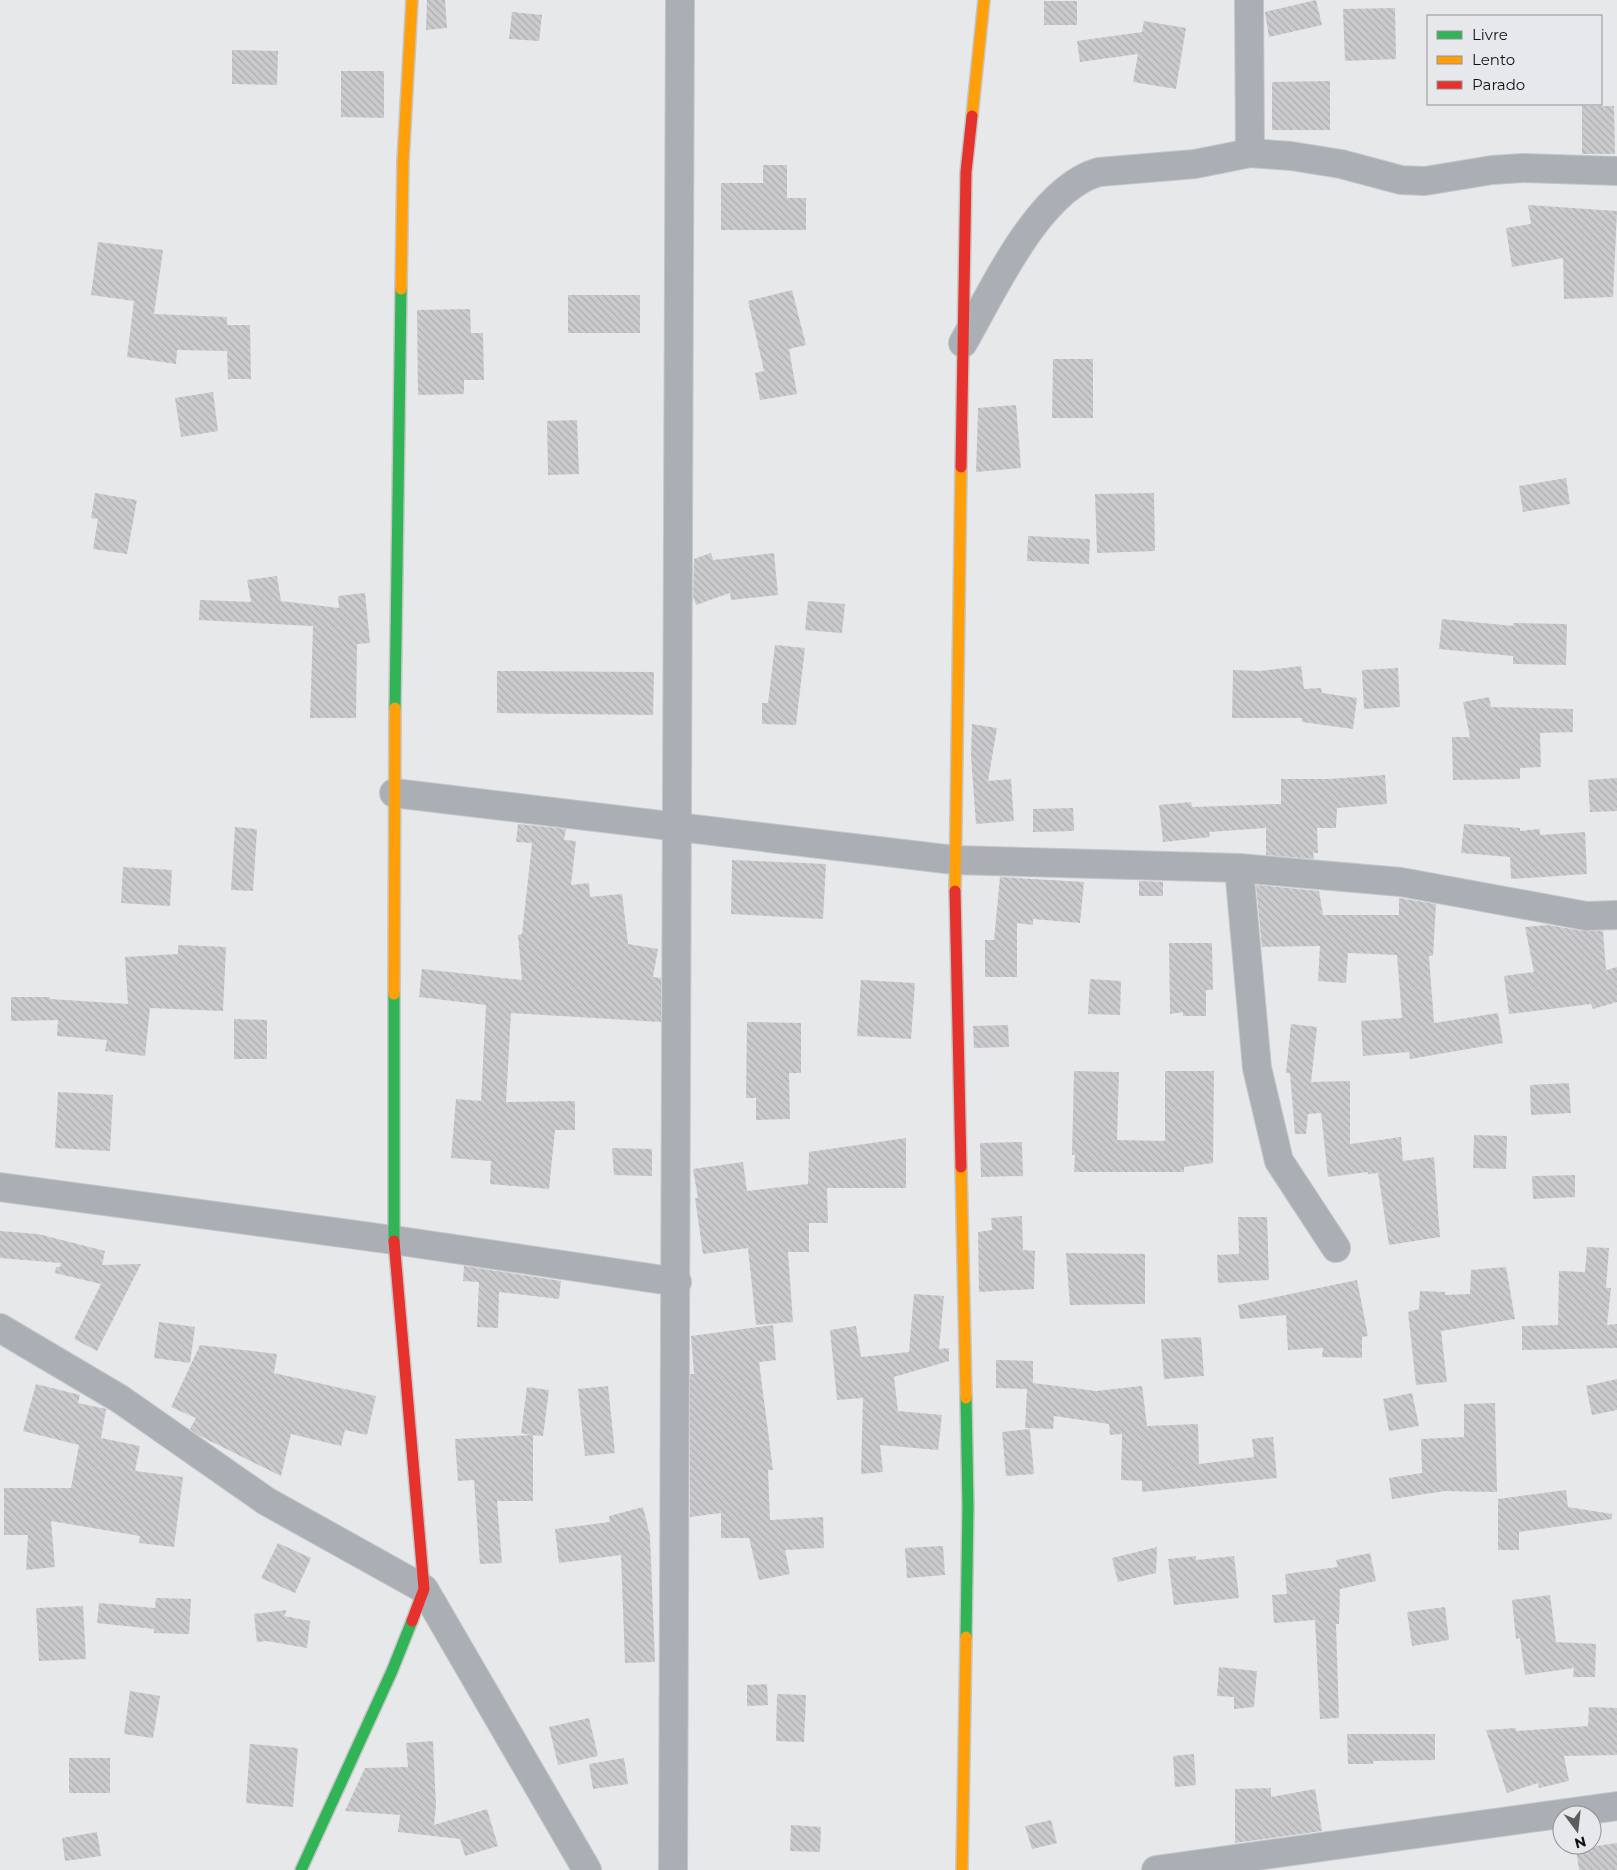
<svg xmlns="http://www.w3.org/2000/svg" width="1617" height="1870" viewBox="0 0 1617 1870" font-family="Montserrat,sans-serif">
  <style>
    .building { fill: url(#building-back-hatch) }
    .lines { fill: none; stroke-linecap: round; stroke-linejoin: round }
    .street-casing { stroke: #c5c6c7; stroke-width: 30 }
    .fast-casing { stroke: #c5c6c7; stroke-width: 14 }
    .slow-casing { stroke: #c5c6c7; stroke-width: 14 }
    .jam-casing { stroke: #c5c6c7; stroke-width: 14 }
    .street { stroke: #aaafb5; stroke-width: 28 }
    .fast { stroke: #30b455; stroke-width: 11 }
    .slow { stroke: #ff9f0a; stroke-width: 11 }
    .jam { stroke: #e5322d; stroke-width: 11 }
  </style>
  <defs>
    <pattern id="building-back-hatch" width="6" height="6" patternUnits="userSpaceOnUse" patternTransform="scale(1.25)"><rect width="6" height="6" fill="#cbcbcd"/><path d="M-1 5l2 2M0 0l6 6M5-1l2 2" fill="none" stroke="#adadaf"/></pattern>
  </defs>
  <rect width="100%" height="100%" fill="#e7e8ea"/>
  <g class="building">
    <path d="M427,0H445L447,28L426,30Z"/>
    <path d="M1316,0L1322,25L1269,37L1265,12Z"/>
    <rect x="1044" y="1" width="33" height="24"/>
    <path d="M1395,8L1396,59L1345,61L1343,9Z"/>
    <path d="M512,12L542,15L539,41L509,39Z"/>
    <path d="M1144,21L1186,28L1176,89L1133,82L1138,54L1080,62L1077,41L1142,32Z"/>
    <path d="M232,50L278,51L277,85L232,84Z"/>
    <path d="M341,71H384V118L341,117Z"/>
    <path d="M1330,81V130H1272V82Z"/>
    <path d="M1582,106H1614L1615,154H1582Z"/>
    <path d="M763,165H787V198H806V230H721V183H763Z"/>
    <path d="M1528,205L1617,211L1613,297L1564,299L1563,258L1512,267L1506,228L1531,224Z"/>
    <path d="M98,242L163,250L154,314L227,317V325H250L251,379H228L227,351L177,350L176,364L127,357L134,301L91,295Z"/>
    <path d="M792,290L806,345L789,349L797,394L760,400L755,373L764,371L748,301Z"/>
    <rect x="568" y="295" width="72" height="38"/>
    <path d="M470,309L471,333H483L484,380H464V394L418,395L417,310Z"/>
    <path d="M1053,359H1093V418H1052Z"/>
    <path d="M213,392L218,431L181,437L175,398Z"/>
    <path d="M1016,405L1021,468L976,472L978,408Z"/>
    <path d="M577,420L579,474L548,475L547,421Z"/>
    <path d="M1566,478L1570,504L1523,512L1519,486Z"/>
    <path d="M95,493L137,500L127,554L93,549L98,519L91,518Z"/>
    <path d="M1154,493L1155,551L1097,553L1095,494Z"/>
    <path d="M1028,536L1090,539L1089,564L1027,561Z"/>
    <path d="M711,553L713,560L774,553L778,595L731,600L730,593L696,605L693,597L694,559Z"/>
    <path d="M277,576L281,601L339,608L338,596L365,593L370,643L357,644L356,718H310L313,626L199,620L200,600L251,602L247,580Z"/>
    <path d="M808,601L845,604L842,633L805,630Z"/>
    <path d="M1442,619L1513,626V623L1567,624L1566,665L1513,664V656L1439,649Z"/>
    <path d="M775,645L805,648L796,725L762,724V703H768Z"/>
    <path d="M1301,666L1304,689L1321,688L1322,693L1357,698L1353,729L1302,722V718H1232L1233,670L1260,671Z"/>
    <path d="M1398,668L1400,707L1364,709L1362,670Z"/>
    <path d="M497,671L654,672L653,715L497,713Z"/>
    <path d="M1489,697L1491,707L1573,709V732L1540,733L1541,767L1520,768V779L1453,780L1452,737H1470L1463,702Z"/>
    <path d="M972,724L997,728L988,781L1011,779L1014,821L976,824L971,756Z"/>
    <path d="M1385,775L1387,804L1337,808L1336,828H1317L1318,853H1313L1314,859L1266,855V828L1209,832L1210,837L1163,842L1159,805L1191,802L1192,807L1281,804V779H1329Z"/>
    <path d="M1617,778V811L1590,812L1588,780Z"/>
    <path d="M1073,808L1074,831L1033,832V809Z"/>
    <path d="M518,824L566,829L564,840L576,841L571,885L589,883L590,897L622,894L628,944L658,949L653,977L661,978V1022L511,1013L506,1102L575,1101V1130H555L549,1189L490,1184L491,1161L451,1158L456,1099L481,1101L486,1005L419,997L422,969L522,980L518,935L522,934L532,843L516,842Z"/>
    <path d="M1464,824L1520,828V831L1540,829V835L1585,832L1587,874L1511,879L1510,857L1461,853Z"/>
    <path d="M235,827L257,829L253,891L231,890Z"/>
    <path d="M732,860L826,864L823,919L731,914Z"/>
    <path d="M123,867L172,870L170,906L121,903Z"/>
    <path d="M1000,877L1084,882L1080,923L1033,919V925L1017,923V977H985V940H994Z"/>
    <path d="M1139,881L1163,882V896H1139Z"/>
    <path d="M1256,885L1319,891L1323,915H1399V898L1436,904L1433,956H1429L1434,1023L1498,1013L1503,1043L1410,1059L1409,1052L1363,1056L1361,1021L1402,1018L1397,955L1348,953L1346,983L1318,981L1320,946L1262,947Z"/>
    <path d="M1548,925L1583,931H1603L1606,970L1617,967V1002L1593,1009L1591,1004L1509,1014L1504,976L1534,972L1525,927Z"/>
    <path d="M1169,943H1212L1213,990H1206V1016H1183V1012L1170,1014Z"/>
    <path d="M178,945L226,947L223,1011L150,1008L145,1056L105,1051L107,1040L57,1036L58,1020L11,1021V997H50V999L128,1004L125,957L178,954Z"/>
    <path d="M1090,979L1121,981L1120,1015L1088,1014Z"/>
    <path d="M861,980L915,983L911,1039L857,1036Z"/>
    <path d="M234,1019L267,1020V1059H234Z"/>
    <path d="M747,1022L801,1023V1073H789L790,1119L756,1120V1098H746Z"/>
    <path d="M1291,1024L1317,1027L1311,1082L1350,1081V1144L1401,1137L1403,1161L1434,1157L1440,1237L1389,1245L1378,1173L1368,1174V1172L1328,1177L1321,1113L1308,1114L1306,1134H1295L1290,1073H1286Z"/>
    <path d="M1008,1025L1009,1047L974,1048L973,1026Z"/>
    <path d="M1074,1071L1119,1072L1117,1140L1165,1141V1071H1214L1213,1163L1184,1167V1172H1074L1075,1155H1072Z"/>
    <path d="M1569,1083L1571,1113L1531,1115L1530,1085Z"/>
    <path d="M58,1092L113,1095L110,1151L55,1148Z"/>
    <path d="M1474,1135L1507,1136L1506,1169L1473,1168Z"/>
    <path d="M906,1138V1188H827L828,1223H809V1252H788L793,1322L756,1325L748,1248L703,1254L695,1198H698L693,1169L743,1162L747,1191L808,1184L809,1152Z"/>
    <path d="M1022,1142L1023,1176L981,1177L980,1143Z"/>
    <path d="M612,1148L652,1149V1176L614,1175Z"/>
    <path d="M1575,1175V1197L1533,1199L1532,1176Z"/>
    <path d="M1022,1216L1023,1250L1035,1251L1034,1289L979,1292L978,1232L992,1230L991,1218Z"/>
    <path d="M1238,1217H1267L1269,1280L1218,1283L1217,1255L1239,1254Z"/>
    <path d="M0,1231L38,1234L105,1251L102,1265L141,1264L97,1351L74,1339L101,1284L55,1273L56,1267H60L61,1263L0,1258Z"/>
    <path d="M1587,1247L1609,1248L1606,1288H1611L1607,1325L1617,1324V1348L1522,1350V1326L1558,1325L1559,1271L1585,1272Z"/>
    <path d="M1066,1253L1145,1254V1304L1070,1305Z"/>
    <path d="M464,1266L561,1281L559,1299L499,1292L498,1328L477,1327L479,1282L463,1281Z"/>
    <path d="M1506,1267L1515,1319L1441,1331L1447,1382L1416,1385L1408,1312L1419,1309L1420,1291L1445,1292V1295L1470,1294L1471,1270Z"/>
    <path d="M1357,1280L1368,1336L1362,1337V1358L1322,1357L1323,1348L1288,1350L1286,1315L1240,1319L1238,1305Z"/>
    <path d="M914,1294L944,1296L939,1349L949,1348V1361L894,1377L898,1411L942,1415L938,1450L880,1445L883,1472L861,1474L863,1398L837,1400L830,1330L856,1326L861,1357L909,1352Z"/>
    <path d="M159,1322L195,1327L190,1363L154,1358Z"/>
    <path d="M773,1325L776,1360L759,1362L773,1470H768L770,1520L823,1517L824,1548L785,1550L790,1574L759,1580L749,1538H721V1513L690,1517V1374H694L691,1336Z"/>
    <path d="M1201,1337L1204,1376L1164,1379L1161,1339Z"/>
    <path d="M200,1345L277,1354L274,1373L376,1396L367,1435L345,1430L341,1446L291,1434L281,1476L200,1436L190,1429L196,1418L171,1407Z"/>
    <path d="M996,1360L1033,1361V1383L1096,1391L1142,1386L1147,1426L1198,1424L1199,1464L1254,1457L1252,1439L1273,1437L1277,1478L1142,1492V1481L1121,1480L1122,1434L1110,1435L1109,1424L1054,1416L1053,1429L1025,1428L1027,1389L996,1388Z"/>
    <path d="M1617,1379V1410L1592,1415L1586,1386Z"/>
    <path d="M36,1384L80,1395L78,1403L106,1409L101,1438L140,1446L135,1471L183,1477L174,1547L139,1543L140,1536L51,1521L55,1567L26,1570L28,1535H4V1488H71L79,1445L23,1431Z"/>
    <path d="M608,1386L615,1453L585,1456L578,1389Z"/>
    <path d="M527,1387L549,1390L543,1436L533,1435V1501H497L502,1563L480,1564L474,1480L458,1481L455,1439L531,1435L521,1433Z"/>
    <path d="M1412,1393L1419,1426L1389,1431L1383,1399Z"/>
    <path d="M1495,1403L1497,1492L1445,1491L1392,1499L1389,1478L1422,1473L1421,1439L1464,1437V1404Z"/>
    <path d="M1030,1429L1034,1474L1006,1476L1002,1432Z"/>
    <path d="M1566,1490L1568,1507L1612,1514V1519L1519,1532V1550H1498V1499Z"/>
    <path d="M643,1507L650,1536L655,1662L625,1663L621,1555L559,1563L555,1529L610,1522L609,1516Z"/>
    <path d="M278,1543L311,1558L295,1593L261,1578Z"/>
    <path d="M943,1546L945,1575L907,1578L905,1548Z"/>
    <path d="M1157,1547L1156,1573L1118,1582L1112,1558Z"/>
    <path d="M1370,1553L1376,1581L1340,1589L1339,1624H1336L1339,1718L1320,1719L1315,1620L1274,1623L1272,1595L1287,1594L1285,1574L1338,1567L1336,1560Z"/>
    <path d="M1196,1556V1560L1234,1556L1239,1598L1174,1605L1168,1559Z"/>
    <path d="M1550,1595L1556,1642L1596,1644L1595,1677H1573L1574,1668L1525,1675L1520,1638L1516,1639L1512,1600Z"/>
    <path d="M156,1598L191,1599L189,1634L154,1633V1629L97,1623L99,1603L155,1608Z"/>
    <path d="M83,1606L86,1659L39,1661L36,1608Z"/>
    <path d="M1445,1607L1449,1640L1412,1646L1407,1612Z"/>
    <path d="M287,1610L284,1616L310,1621L307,1648L267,1641L257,1642L254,1614Z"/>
    <path d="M1219,1667L1257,1671L1254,1707L1234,1709V1697L1217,1696Z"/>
    <path d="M767,1684L768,1705L747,1706V1685Z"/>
    <path d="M130,1691L160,1696L153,1738L124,1734Z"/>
    <path d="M777,1694L806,1695L804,1742L776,1741Z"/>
    <path d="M1589,1707L1617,1708V1755L1564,1756L1569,1781L1539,1788L1538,1783L1507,1793L1486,1730L1516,1728V1731L1588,1726Z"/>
    <path d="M589,1718L598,1756L558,1765L549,1727Z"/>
    <path d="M1347,1734H1435V1760L1373,1761V1764H1348Z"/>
    <path d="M433,1741L436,1806L434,1825L487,1809L498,1846L465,1856L460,1839L398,1832L400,1815L345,1811L365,1768L408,1767L406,1743Z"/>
    <path d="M250,1744L298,1748L293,1807L246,1803Z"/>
    <path d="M1194,1754L1196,1785L1175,1787L1173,1756Z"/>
    <rect x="69" y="1758" width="41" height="35"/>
    <path d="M624,1758L628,1784L593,1789L589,1764Z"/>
    <path d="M1271,1788V1797L1315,1789L1322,1831L1235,1843V1789Z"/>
    <path d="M1051,1820L1057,1843L1032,1849L1025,1826Z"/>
    <path d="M791,1825L821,1827L820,1852L790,1851Z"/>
    <path d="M97,1832L101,1856L65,1861L62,1838Z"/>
    <path d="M1617,1843V1870H1579L1576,1849Z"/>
  </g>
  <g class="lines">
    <g class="street-casing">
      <g id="street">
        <path d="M1249,0L1250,153"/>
        <path d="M963,343C993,291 1039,188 1099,172L1195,164L1250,153L1291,156L1341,164L1401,180L1425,181L1492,170L1523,168L1617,171"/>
        <path d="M394,793L954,860L1239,868L1401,882L1586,916L1617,915"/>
        <path d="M1239,868L1257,1068L1279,1161L1336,1248"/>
        <path d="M0,1187L394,1240L677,1282"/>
        <path d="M0,1328L120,1399L266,1501L424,1589L587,1870"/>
        <path d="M673,1870L680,0"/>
        <path d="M1156,1870L1617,1806"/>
      </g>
    </g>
    <g class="fast-casing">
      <g id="fast">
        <path d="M395,708L401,289"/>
        <path d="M394,994V1241"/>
        <path d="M966,1398L968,1506L966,1637"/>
        <path d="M301,1870L392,1671L412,1621"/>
      </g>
    </g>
    <g class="slow-casing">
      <g id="slow">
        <path d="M972,116L984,0"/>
        <path d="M401,289L403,161L412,0"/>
        <path d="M955,891L961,467"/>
        <path d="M394,994L395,708"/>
        <path d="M961,1167L966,1398"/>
        <path d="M962,1870L966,1637"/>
      </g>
    </g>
    <g class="jam-casing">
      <g id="jam">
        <path d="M961,467L966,172L972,116"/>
        <path d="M955,891L961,1167"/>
        <path d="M394,1241L424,1589L412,1621"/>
      </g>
    </g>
    <use href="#street" class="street"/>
    <use href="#fast" class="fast"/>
    <use href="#slow" class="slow"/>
    <use href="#jam" class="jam"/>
  </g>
  <rect x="1427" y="15" width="175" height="90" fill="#e6e8eb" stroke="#909294"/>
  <rect x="1437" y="31" width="25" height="8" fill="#30b455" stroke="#909294"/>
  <text x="1472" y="40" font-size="15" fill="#101112">Livre</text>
  <rect x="1437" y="56" width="25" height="8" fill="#ff9f0a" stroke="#909294"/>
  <text x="1472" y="65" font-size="15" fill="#101112">Lento</text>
  <rect x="1437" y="81" width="25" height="8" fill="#e5322d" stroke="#909294"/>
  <text x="1472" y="90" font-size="15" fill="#101112">Parado</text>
  <g transform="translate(1577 1830) rotate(165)"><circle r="24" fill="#e6e8eb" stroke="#909294"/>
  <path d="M0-4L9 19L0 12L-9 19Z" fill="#5b5c5e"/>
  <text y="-8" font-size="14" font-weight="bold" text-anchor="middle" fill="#101112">N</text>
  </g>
</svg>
